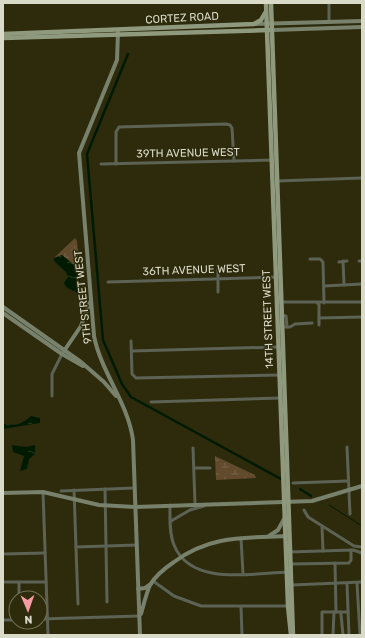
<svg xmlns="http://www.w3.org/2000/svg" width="365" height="638" viewBox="0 0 365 638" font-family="Rubik,sans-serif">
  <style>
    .wetland { fill: url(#wetland-marsh) }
    .water { fill: url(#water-ripples) }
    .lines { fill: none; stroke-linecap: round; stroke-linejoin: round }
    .stream { stroke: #001a00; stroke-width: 1 }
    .canal { stroke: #001a00; stroke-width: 2.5 }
    .street { stroke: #5c6254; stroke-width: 3 }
    .secondary { stroke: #78816c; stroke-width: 4 }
    .primary { stroke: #8e997e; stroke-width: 4.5 }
    .labels { text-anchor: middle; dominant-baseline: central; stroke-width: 3; stroke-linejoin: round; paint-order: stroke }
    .street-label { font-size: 11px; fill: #dadac8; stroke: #2d2b0c }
  </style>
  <defs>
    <pattern id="wetland-marsh" width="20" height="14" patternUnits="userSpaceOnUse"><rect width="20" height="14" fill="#624a2d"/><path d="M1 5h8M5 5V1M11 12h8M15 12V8" fill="none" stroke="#78644a"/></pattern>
    <pattern id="water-ripples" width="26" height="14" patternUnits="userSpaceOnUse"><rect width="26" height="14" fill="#001a00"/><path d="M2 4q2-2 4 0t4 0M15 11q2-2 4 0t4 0" fill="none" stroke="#253b24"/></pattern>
  </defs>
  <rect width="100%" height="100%" fill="#2d2b0c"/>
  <g class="wetland">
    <path d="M75,238L77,241L79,269L62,255L54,258Z"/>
    <path d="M215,456L255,475L256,478L216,480Z"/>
  </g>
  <g class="water">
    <path d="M62,255L79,269L81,295L66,287L64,283L68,277L66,272L54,261V258Z"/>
    <path d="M31,416L40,418V423L3,429V423C15,427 22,424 31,416Z"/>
    <path d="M12,445L26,447L35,445V454L29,459L27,469L20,471L24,456L13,452Z"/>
  </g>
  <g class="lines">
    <path class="stream" d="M329,505L362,526"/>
    <g class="canal">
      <path d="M128,54L87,154L103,340L122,384L131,397L281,479"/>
      <path d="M300,489L311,496"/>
    </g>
    <g class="street">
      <path d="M329,3V22"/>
      <path d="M101,164L273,160"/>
      <path d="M116,164V132L119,127L226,124L230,125L232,128L234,161"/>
      <path d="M277,181L362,178"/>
      <path d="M310,259H320L323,262L324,303"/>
      <path d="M343,261L344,285"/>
      <path d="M359,261H362"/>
      <path d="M339,262L347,261"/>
      <path d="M218,269V292"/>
      <path d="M108,282L278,277"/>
      <path d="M324,286L362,284"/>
      <path d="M281,302H362"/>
      <path d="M317,303H319V325"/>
      <path d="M282,315L286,316L287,327"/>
      <path d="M319,318L362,317"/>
      <path d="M282,327H290L295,324L312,323"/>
      <path d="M131,341L132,374L136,378L280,375"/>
      <path d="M132,351L278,347"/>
      <path d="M52,396V374L62,354"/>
      <path d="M151,402L281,398"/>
      <path d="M347,447L350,514"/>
      <path d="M193,448L195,504"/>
      <path d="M194,468H210"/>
      <path d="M293,483L348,481"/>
      <path d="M105,489L107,602"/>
      <path d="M74,490L78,604"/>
      <path d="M61,491L134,488"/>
      <path d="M43,492L48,635"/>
      <path d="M170,505C170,518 169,533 174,545C191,587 253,573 288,572"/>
      <path d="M304,510L308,517L354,546L362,547"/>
      <path d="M171,521L190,510L204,506"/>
      <path d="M322,526L323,551"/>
      <path d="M241,538L243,574"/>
      <path d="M76,547L137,545"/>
      <path d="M288,552L353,550L362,553"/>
      <path d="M3,554L45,553"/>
      <path d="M335,563L336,612"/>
      <path d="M291,564L349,563L351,560V550"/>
      <path d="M153,581L174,596L201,606H289"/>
      <path d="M3,582H46"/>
      <path d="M19,582V598"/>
      <path d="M357,583L360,635"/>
      <path d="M347,584L349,635"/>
      <path d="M292,585L362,582"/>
      <path d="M241,607L242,635"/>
      <path d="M340,612L341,614L343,635"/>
      <path d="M40,619L139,616"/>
      <path d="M3,620H16"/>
      <path d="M322,635V612H348"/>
      <path d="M333,635L334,612"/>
    </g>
    <g class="secondary">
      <path d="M254,24L362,21"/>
      <path d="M273,30L362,27"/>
      <path d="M118,32L117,60L79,153L94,336C101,372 128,403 133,440L140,635"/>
      <path d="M3,307L81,362L104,382L116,396"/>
      <path d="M3,313L62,354L83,366"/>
      <path d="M64,351L81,326L90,302"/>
      <path d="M3,493L43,492L99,505L135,507L312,501L362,486"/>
      <path d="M269,536L278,530L284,519"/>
      <path d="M138,589L145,588L151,584"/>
      <path d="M141,614C144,604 146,594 150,585C156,575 165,568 174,562C210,535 245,538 287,536"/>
    </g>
    <g class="primary">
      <path d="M266,3L288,606L291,635"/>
      <path d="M271,3L293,635"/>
      <path d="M3,34L254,24L261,20L265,13"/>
      <path d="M3,38L269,30"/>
    </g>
  </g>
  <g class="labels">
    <g class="street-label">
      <text transform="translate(182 18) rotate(-3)">CORTEZ ROAD</text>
      <text transform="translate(188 153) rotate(-1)">39TH AVENUE WEST</text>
      <text transform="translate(194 270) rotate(-2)">36TH AVENUE WEST</text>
      <text transform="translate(83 297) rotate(-96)">9TH STREET WEST</text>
      <text transform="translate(268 319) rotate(-92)">14TH STREET WEST</text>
    </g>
  </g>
  <rect width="365" height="638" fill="none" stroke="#dadac8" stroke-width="8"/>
  <g transform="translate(28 610) rotate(178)"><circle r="19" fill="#2d2b0c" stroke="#727157"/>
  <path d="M0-3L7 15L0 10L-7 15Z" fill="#f49aa2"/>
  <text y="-6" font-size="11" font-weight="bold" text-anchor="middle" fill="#dadac8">N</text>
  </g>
</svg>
